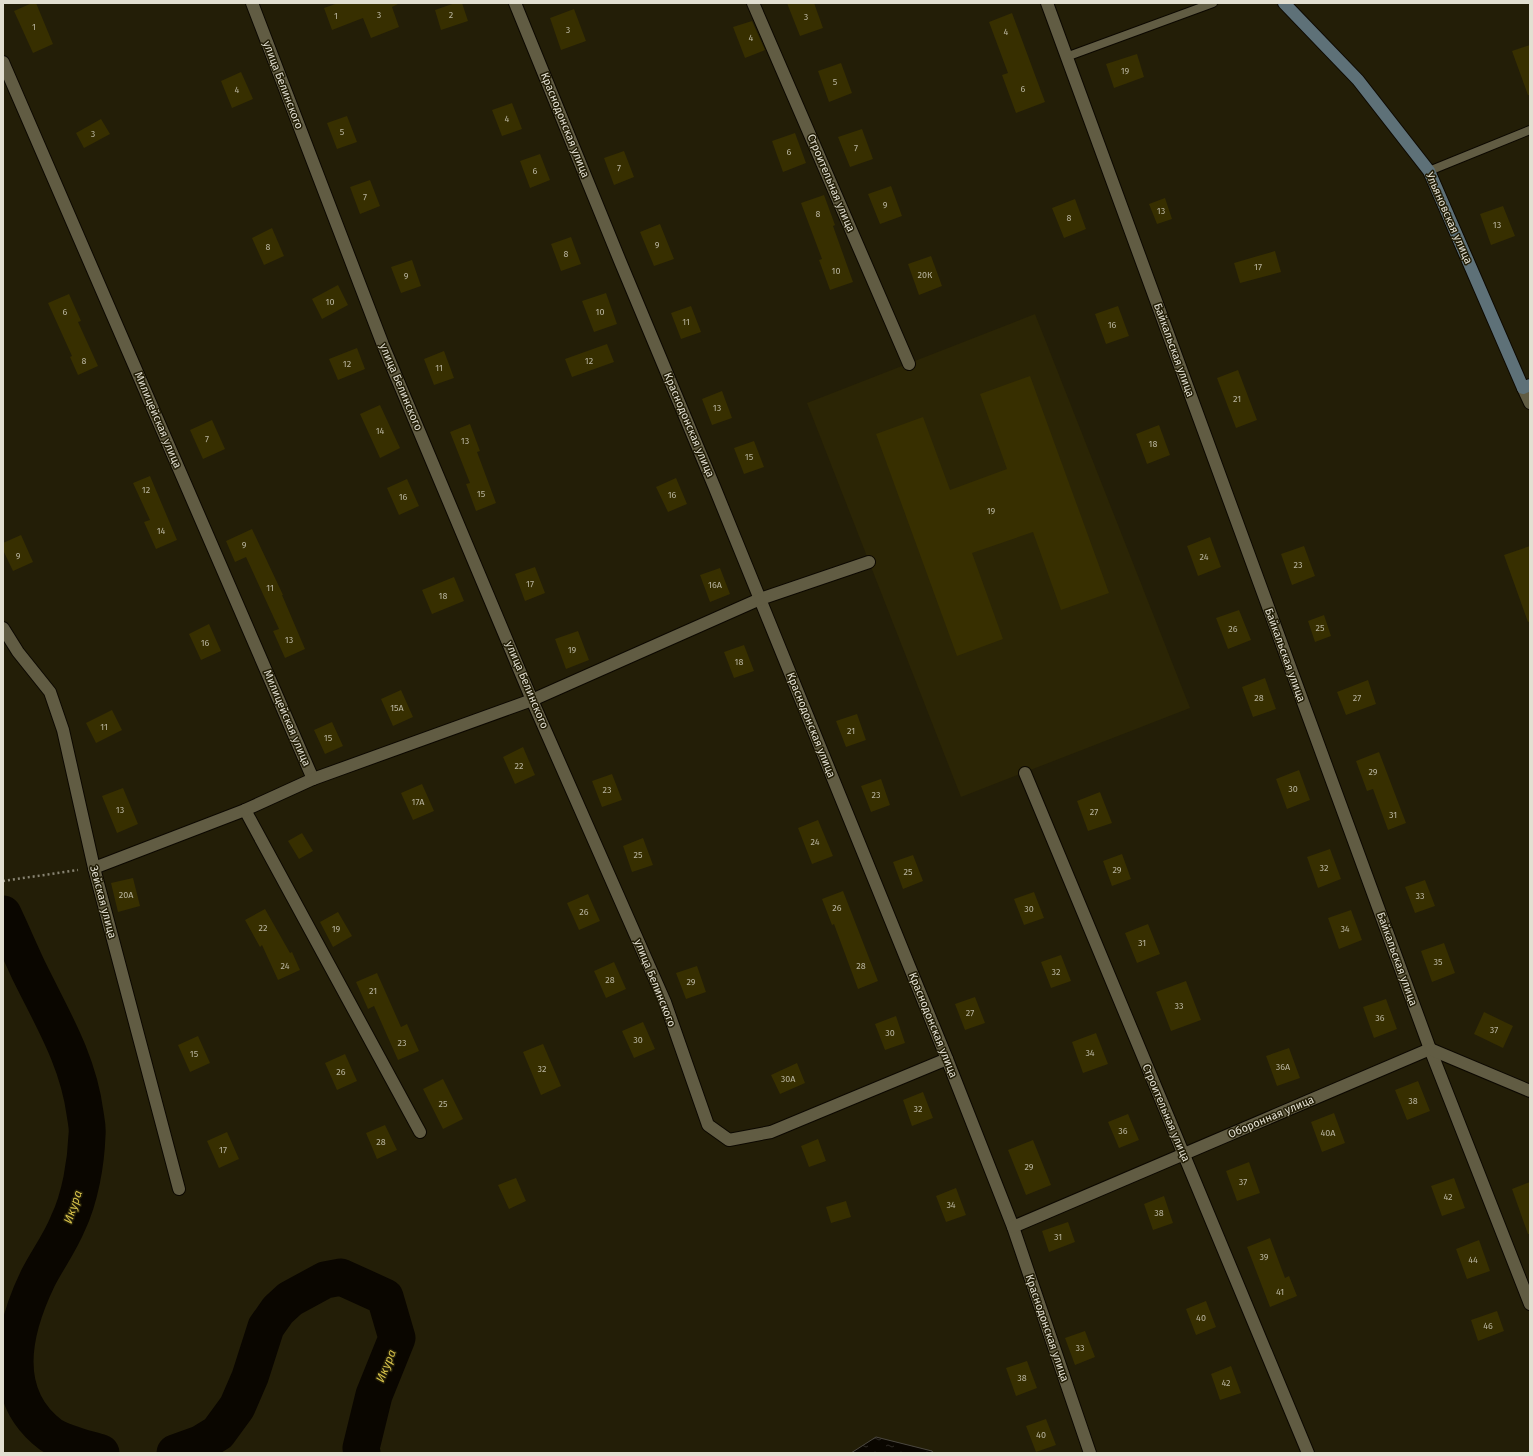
<svg xmlns="http://www.w3.org/2000/svg" width="1533" height="1456" viewBox="0 0 1533 1456" font-family="'Fira Sans',sans-serif">
  <style>
    .built { fill: #2b2505 }
    .water { fill: url(#water-ripples); stroke: #4b473f }
    .lines { fill: none; stroke-linecap: round; stroke-linejoin: round }
    .river { stroke: #0a0600; stroke-width: 37 }
    .building { fill: #372f00 }
    .lane-casing { stroke: #0c0800; stroke-width: 10 }
    .street-casing { stroke: #0c0800; stroke-width: 14 }
    .secondary-casing { stroke: #0c0800; stroke-width: 14 }
    .path { stroke: #888472; stroke-width: 2.5; stroke-dasharray: 2 3; stroke-linecap: butt }
    .lane { stroke: #615c43; stroke-width: 8 }
    .street { stroke: #615c43; stroke-width: 12 }
    .secondary { stroke: #5e7178; stroke-width: 12 }
    .labels { text-anchor: middle; dominant-baseline: central; stroke-width: 3; stroke-linejoin: round; paint-order: stroke }
    .number-label { font-size: 9px; fill: #b7b39d }
    .street-label { font-size: 11px; fill: #e2dfd1; stroke: #231e07 }
    .water-label { font-size: 12px; font-style: italic; fill: #d6c14a; stroke: #231e07 }
  </style>
  <defs>
    <pattern id="water-ripples" width="26" height="14" patternUnits="userSpaceOnUse"><rect width="26" height="14" fill="#0a0600"/><path d="M2 4q2-2 4 0t4 0M15 11q2-2 4 0t4 0" fill="none" stroke="#2d2a24"/></pattern>
  </defs>
  <rect width="100%" height="100%" fill="#231e07"/>
  <path class="built" d="M1035,314L1190,708L961,797L807,403Z"/>
  <path class="water" d="M876,1437L932,1451L933,1453H851Z"/>
  <g class="lines">
    <g class="river">
      <path d="M3,914C12,933 20,952 29,971C52,1018 78,1060 85,1113C86,1120 88,1128 87,1135C86,1163 80,1198 68,1223C60,1243 47,1260 38,1278C11,1334 0,1397 51,1435C66,1444 85,1448 101,1453"/>
      <path d="M175,1453L200,1444L218,1433L237,1407L250,1377L266,1327L278,1310L290,1299L325,1280L341,1277L385,1297L397,1338L374,1395L361,1448L362,1453"/>
    </g>
  </g>
  <g class="building">
    <path d="M32,3H36L53,44L33,53L14,11Z"/>
    <path d="M338,3H398V4L392,7L399,27L371,38L363,18L332,30L324,8Z"/>
    <path d="M455,3H462L468,21L441,30L435,10Z"/>
    <path d="M787,3H814L823,28L800,36Z"/>
    <path d="M574,9L586,41L561,50L550,18Z"/>
    <path d="M1012,13L1045,102L1016,113L1002,75L1008,73L989,22Z"/>
    <path d="M752,21L765,50L745,58L733,27Z"/>
    <path d="M1530,45V95H1528L1512,51Z"/>
    <path d="M1137,54L1144,77L1114,88L1106,64Z"/>
    <path d="M841,63L852,93L829,102L818,71Z"/>
    <path d="M241,72L253,99L232,108L221,81Z"/>
    <path d="M512,103L522,129L502,136L492,110Z"/>
    <path d="M347,116L357,142L337,149L327,123Z"/>
    <path d="M101,119L110,134L84,148L76,133Z"/>
    <path d="M862,129L873,159L850,167L838,137Z"/>
    <path d="M795,133L806,163L783,172L772,141Z"/>
    <path d="M624,151L634,177L614,185L604,158Z"/>
    <path d="M540,154L550,180L530,188L520,161Z"/>
    <path d="M370,180L380,206L360,214L350,187Z"/>
    <path d="M891,186L902,216L880,224L868,194Z"/>
    <path d="M824,195L835,225L833,226L853,282L830,290L819,260L822,259L801,203Z"/>
    <path d="M1165,198L1172,219L1157,224L1149,204Z"/>
    <path d="M1075,199L1086,229L1064,238L1052,208Z"/>
    <path d="M1503,206L1515,236L1491,245L1480,214Z"/>
    <path d="M660,224L674,259L654,266L640,232Z"/>
    <path d="M272,228L284,256L264,265L252,238Z"/>
    <path d="M571,237L581,264L561,271L551,244Z"/>
    <path d="M1275,251L1281,272L1240,283L1234,263Z"/>
    <path d="M931,256L942,286L919,295L908,264Z"/>
    <path d="M412,260L421,286L401,293L391,267Z"/>
    <path d="M338,285L348,305L322,319L312,299Z"/>
    <path d="M606,293L617,324L594,332L582,301Z"/>
    <path d="M69,294L81,321L78,322L98,366L78,375L70,357L72,356L48,303Z"/>
    <path d="M691,306L701,332L681,339L671,313Z"/>
    <path d="M1118,306L1129,336L1106,344L1095,314Z"/>
    <path d="M607,344L614,362L572,377L565,359Z"/>
    <path d="M357,348L365,369L338,380L329,359Z"/>
    <path d="M444,351L454,378L434,385L424,359Z"/>
    <path d="M1238,370L1257,420L1236,428L1217,378Z"/>
    <path d="M1030,376L1109,593L1061,610L1033,532L972,553L1003,639L957,656L876,434L923,417L950,490L1007,469L980,394Z"/>
    <path d="M722,391L732,418L712,425L702,399Z"/>
    <path d="M380,405L400,448L380,458L360,414Z"/>
    <path d="M212,420L225,449L203,459L190,430Z"/>
    <path d="M470,424L480,451L477,452L496,503L476,511L466,484L470,483L450,432Z"/>
    <path d="M1159,425L1170,455L1147,464L1136,434Z"/>
    <path d="M754,441L764,467L744,474L734,448Z"/>
    <path d="M150,476L177,540L156,549L144,522L150,520L133,483Z"/>
    <path d="M676,478L687,504L668,512L656,487Z"/>
    <path d="M407,479L419,506L399,515L387,488Z"/>
    <path d="M252,529L283,595H282L305,649L285,658L273,631L279,629L246,557L235,562L226,541Z"/>
    <path d="M21,535L33,562L13,571L3,550V543Z"/>
    <path d="M1210,537L1221,567L1198,576L1187,546Z"/>
    <path d="M1304,546L1315,576L1292,585L1281,554Z"/>
    <path d="M1530,546V621L1528,622L1504,555Z"/>
    <path d="M535,567L545,593L525,601L515,574Z"/>
    <path d="M720,568L730,594L710,602L700,575Z"/>
    <path d="M454,577L464,601L432,614L422,590Z"/>
    <path d="M1239,610L1251,640L1228,649L1216,618Z"/>
    <path d="M1324,615L1331,636L1315,642L1308,621Z"/>
    <path d="M209,624L221,651L201,660L189,634Z"/>
    <path d="M578,631L589,660L566,669L555,639Z"/>
    <path d="M744,645L754,671L734,678L724,652Z"/>
    <path d="M1265,678L1276,709L1253,717L1242,687Z"/>
    <path d="M1368,680L1376,704L1346,715L1337,692Z"/>
    <path d="M401,690L413,717L393,726L381,699Z"/>
    <path d="M112,710L122,730L96,743L86,723Z"/>
    <path d="M857,714L866,740L846,747L836,721Z"/>
    <path d="M332,722L343,746L325,754L314,730Z"/>
    <path d="M523,747L535,775L515,784L503,757Z"/>
    <path d="M1379,752L1406,823L1388,830L1373,789L1367,791L1356,761Z"/>
    <path d="M1299,770L1310,800L1287,809L1276,779Z"/>
    <path d="M612,774L622,800L602,807L592,781Z"/>
    <path d="M881,779L890,805L871,812L861,786Z"/>
    <path d="M422,784L434,811L413,820L401,793Z"/>
    <path d="M123,788L138,824L117,833L102,796Z"/>
    <path d="M1100,792L1112,823L1088,831L1077,801Z"/>
    <path d="M818,820L833,856L812,864L798,828Z"/>
    <path d="M302,833L313,851L299,859L288,841Z"/>
    <path d="M643,838L653,865L632,872L623,846Z"/>
    <path d="M1330,849L1341,879L1318,888L1307,857Z"/>
    <path d="M1122,854L1131,879L1112,886L1103,861Z"/>
    <path d="M913,855L923,881L903,889L893,862Z"/>
    <path d="M133,878L140,906L118,912L111,883Z"/>
    <path d="M1425,880L1435,906L1415,913L1405,887Z"/>
    <path d="M843,891L878,981L858,989L834,924L832,925L822,899Z"/>
    <path d="M1034,892L1044,918L1024,925L1014,899Z"/>
    <path d="M588,894L600,921L579,930L567,903Z"/>
    <path d="M265,909L290,953L292,952L300,970L278,980L262,945L260,947L245,920Z"/>
    <path d="M1351,910L1362,940L1339,949L1328,918Z"/>
    <path d="M338,912L352,936L333,947L320,922Z"/>
    <path d="M1148,924L1160,954L1137,963L1125,933Z"/>
    <path d="M1444,943L1455,973L1432,982L1421,951Z"/>
    <path d="M1061,955L1071,981L1051,988L1041,962Z"/>
    <path d="M614,962L626,989L606,998L594,971Z"/>
    <path d="M697,966L706,992L686,999L676,973Z"/>
    <path d="M377,973L401,1027L407,1024L419,1051L398,1060L374,1006L368,1009L356,982Z"/>
    <path d="M1186,981L1201,1020L1171,1031L1156,992Z"/>
    <path d="M975,997L985,1023L965,1030L955,1004Z"/>
    <path d="M1386,999L1397,1029L1374,1038L1363,1007Z"/>
    <path d="M1484,1012L1513,1026L1503,1048L1474,1034Z"/>
    <path d="M896,1016L905,1043L885,1050L875,1024Z"/>
    <path d="M643,1022L655,1049L634,1058L622,1031Z"/>
    <path d="M1096,1033L1108,1064L1083,1073L1072,1042Z"/>
    <path d="M198,1036L210,1063L190,1072L178,1045Z"/>
    <path d="M543,1044L561,1086L541,1095L523,1052Z"/>
    <path d="M1289,1048L1300,1078L1277,1086L1266,1056Z"/>
    <path d="M345,1054L357,1081L337,1090L325,1063Z"/>
    <path d="M797,1063L805,1083L780,1094L771,1075Z"/>
    <path d="M443,1079L463,1119L443,1129L423,1089Z"/>
    <path d="M1418,1081L1430,1111L1407,1120L1395,1090Z"/>
    <path d="M923,1092L933,1118L912,1126L903,1100Z"/>
    <path d="M1334,1113L1345,1143L1322,1152L1311,1122Z"/>
    <path d="M1128,1114L1139,1140L1119,1148L1108,1122Z"/>
    <path d="M385,1125L397,1150L377,1159L366,1133Z"/>
    <path d="M227,1132L239,1159L219,1168L207,1141Z"/>
    <path d="M818,1139L826,1161L809,1167L801,1146Z"/>
    <path d="M1033,1140L1051,1185L1026,1195L1008,1150Z"/>
    <path d="M1249,1162L1260,1193L1237,1201L1226,1171Z"/>
    <path d="M516,1178L526,1201L509,1209L498,1185Z"/>
    <path d="M1454,1178L1465,1208L1442,1216L1431,1186Z"/>
    <path d="M1530,1182V1234H1528L1512,1189Z"/>
    <path d="M956,1188L966,1215L946,1222L936,1196Z"/>
    <path d="M1164,1196L1173,1223L1153,1230L1144,1204Z"/>
    <path d="M846,1201L851,1217L831,1223L826,1207Z"/>
    <path d="M1068,1222L1075,1242L1049,1252L1042,1231Z"/>
    <path d="M1270,1238L1285,1278L1289,1276L1297,1296L1270,1307L1247,1247Z"/>
    <path d="M1479,1240L1490,1271L1467,1279L1456,1249Z"/>
    <path d="M1206,1301L1216,1327L1196,1335L1186,1309Z"/>
    <path d="M1497,1311L1504,1331L1478,1341L1471,1320Z"/>
    <path d="M1085,1331L1095,1357L1075,1365L1065,1338Z"/>
    <path d="M1027,1361L1037,1388L1016,1396L1006,1368Z"/>
    <path d="M1231,1366L1241,1393L1220,1400L1211,1374Z"/>
    <path d="M1046,1419L1056,1445L1036,1452L1026,1426Z"/>
  </g>
  <g class="lines">
    <g class="lane-casing">
      <g id="lane">
        <path d="M1066,57L1213,3"/>
        <path d="M1429,171L1530,130"/>
      </g>
    </g>
    <g class="street-casing">
      <g id="street">
        <path d="M252,3L383,345L532,700L665,1002L708,1125L729,1140L771,1132L947,1059"/>
        <path d="M515,3L620,261L714,486L947,1059L1013,1227L1090,1453"/>
        <path d="M753,3L909,364"/>
        <path d="M1047,3L1430,1049L1530,1304"/>
        <path d="M3,62L313,779"/>
        <path d="M1523,388L1530,403"/>
        <path d="M3,628L18,652L50,692L63,730L94,868L179,1189"/>
        <path d="M1025,773L1308,1453"/>
        <path d="M245,810L420,1132"/>
        <path d="M94,868L245,810L313,779L532,700L760,599L869,562"/>
        <path d="M1013,1227L1430,1049L1530,1091"/>
      </g>
    </g>
    <g class="secondary-casing">
      <path id="secondary" d="M1284,3L1358,80L1429,171L1523,388L1530,385"/>
    </g>
    <path class="path" d="M3,881L78,870"/>
    <use href="#lane" class="lane"/>
    <use href="#street" class="street"/>
    <use href="#secondary" class="secondary"/>
  </g>
  <g class="labels">
    <g class="number-label">
      <text x="379" y="15">3</text>
      <text x="451" y="15">2</text>
      <text x="336" y="16">1</text>
      <text x="806" y="17">3</text>
      <text x="34" y="27">1</text>
      <text x="568" y="30">3</text>
      <text x="1006" y="32">4</text>
      <text x="751" y="38">4</text>
      <text x="1125" y="71">19</text>
      <text x="835" y="82">5</text>
      <text x="1023" y="89">6</text>
      <text x="237" y="90">4</text>
      <text x="507" y="119">4</text>
      <text x="342" y="132">5</text>
      <text x="93" y="134">3</text>
      <text x="856" y="148">7</text>
      <text x="789" y="152">6</text>
      <text x="619" y="168">7</text>
      <text x="535" y="171">6</text>
      <text x="365" y="197">7</text>
      <text x="885" y="205">9</text>
      <text x="1161" y="211">13</text>
      <text x="818" y="214">8</text>
      <text x="1069" y="218">8</text>
      <text x="1497" y="225">13</text>
      <text x="657" y="245">9</text>
      <text x="268" y="247">8</text>
      <text x="566" y="254">8</text>
      <text x="1258" y="267">17</text>
      <text x="836" y="271">10</text>
      <text x="925" y="275">20К</text>
      <text x="406" y="276">9</text>
      <text x="330" y="302">10</text>
      <text x="65" y="312">6</text>
      <text x="600" y="312">10</text>
      <text x="686" y="322">11</text>
      <text x="1112" y="325">16</text>
      <text x="84" y="361">8</text>
      <text x="589" y="361">12</text>
      <text x="347" y="364">12</text>
      <text x="439" y="368">11</text>
      <text x="1237" y="399">21</text>
      <text x="717" y="408">13</text>
      <text x="380" y="431">14</text>
      <text x="207" y="439">7</text>
      <text x="465" y="441">13</text>
      <text x="1153" y="444">18</text>
      <text x="749" y="457">15</text>
      <text x="146" y="490">12</text>
      <text x="481" y="494">15</text>
      <text x="672" y="495">16</text>
      <text x="403" y="497">16</text>
      <text x="991" y="511">19</text>
      <text x="161" y="531">14</text>
      <text x="244" y="545">9</text>
      <text x="18" y="556">9</text>
      <text x="1204" y="557">24</text>
      <text x="1298" y="565">23</text>
      <text x="530" y="584">17</text>
      <text x="715" y="585">16А</text>
      <text x="270" y="588">11</text>
      <text x="443" y="596">18</text>
      <text x="1320" y="628">25</text>
      <text x="1233" y="629">26</text>
      <text x="289" y="640">13</text>
      <text x="205" y="643">16</text>
      <text x="572" y="650">19</text>
      <text x="739" y="662">18</text>
      <text x="1259" y="698">28</text>
      <text x="1357" y="698">27</text>
      <text x="397" y="708">15А</text>
      <text x="104" y="727">11</text>
      <text x="851" y="731">21</text>
      <text x="328" y="738">15</text>
      <text x="519" y="766">22</text>
      <text x="1373" y="772">29</text>
      <text x="1293" y="789">30</text>
      <text x="607" y="790">23</text>
      <text x="876" y="795">23</text>
      <text x="418" y="802">17А</text>
      <text x="120" y="810">13</text>
      <text x="1094" y="812">27</text>
      <text x="1393" y="815">31</text>
      <text x="815" y="842">24</text>
      <text x="638" y="855">25</text>
      <text x="1324" y="868">32</text>
      <text x="1117" y="870">29</text>
      <text x="908" y="872">25</text>
      <text x="126" y="895">20А</text>
      <text x="1420" y="896">33</text>
      <text x="837" y="908">26</text>
      <text x="1029" y="909">30</text>
      <text x="584" y="912">26</text>
      <text x="263" y="928">22</text>
      <text x="336" y="929">19</text>
      <text x="1345" y="929">34</text>
      <text x="1142" y="943">31</text>
      <text x="1438" y="962">35</text>
      <text x="285" y="966">24</text>
      <text x="861" y="966">28</text>
      <text x="1056" y="972">32</text>
      <text x="610" y="980">28</text>
      <text x="691" y="982">29</text>
      <text x="373" y="991">21</text>
      <text x="1179" y="1006">33</text>
      <text x="970" y="1013">27</text>
      <text x="1380" y="1018">36</text>
      <text x="1494" y="1030">37</text>
      <text x="890" y="1033">30</text>
      <text x="638" y="1040">30</text>
      <text x="402" y="1043">23</text>
      <text x="1090" y="1053">34</text>
      <text x="194" y="1054">15</text>
      <text x="1283" y="1067">36А</text>
      <text x="542" y="1069">32</text>
      <text x="341" y="1072">26</text>
      <text x="788" y="1079">30А</text>
      <text x="1413" y="1101">38</text>
      <text x="443" y="1104">25</text>
      <text x="918" y="1109">32</text>
      <text x="1123" y="1131">36</text>
      <text x="1328" y="1133">40А</text>
      <text x="381" y="1142">28</text>
      <text x="223" y="1150">17</text>
      <text x="1029" y="1167">29</text>
      <text x="1243" y="1182">37</text>
      <text x="1448" y="1197">42</text>
      <text x="951" y="1205">34</text>
      <text x="1159" y="1213">38</text>
      <text x="1058" y="1237">31</text>
      <text x="1264" y="1257">39</text>
      <text x="1473" y="1260">44</text>
      <text x="1280" y="1292">41</text>
      <text x="1201" y="1318">40</text>
      <text x="1488" y="1326">46</text>
      <text x="1080" y="1348">33</text>
      <text x="1022" y="1378">38</text>
      <text x="1226" y="1383">42</text>
      <text x="1041" y="1435">40</text>
    </g>
    <g class="street-label">
      <text transform="translate(283 85) rotate(69)">улица Белинского</text>
      <text transform="translate(565 125) rotate(68)">Краснодонская улица</text>
      <text transform="translate(831 183) rotate(67)">Строительная улица</text>
      <text transform="translate(1449 218) rotate(66)">Ульяновская улица</text>
      <text transform="translate(1174 350) rotate(70)">Байкальская улица</text>
      <text transform="translate(401 387) rotate(67)">улица Белинского</text>
      <text transform="translate(158 420) rotate(67)">Милицейская улица</text>
      <text transform="translate(689 425) rotate(67)">Краснодонская улица</text>
      <text transform="translate(1285 655) rotate(70)">Байкальская улица</text>
      <text transform="translate(527 685) rotate(67)">улица Белинского</text>
      <text transform="translate(287 718) rotate(67)">Милицейская улица</text>
      <text transform="translate(811 725) rotate(68)">Краснодонская улица</text>
      <text transform="translate(103 902) rotate(75)">Зейская улица</text>
      <text transform="translate(1397 959) rotate(70)">Байкальская улица</text>
      <text transform="translate(655 983) rotate(68)">улица Белинского</text>
      <text transform="translate(933 1025) rotate(68)">Краснодонская улица</text>
      <text transform="translate(1166 1113) rotate(67)">Строительная улица</text>
      <text transform="translate(1271 1117) rotate(-23)">Оборонная улица</text>
      <text transform="translate(1047 1328) rotate(71)">Краснодонская улица</text>
    </g>
    <g class="water-label">
      <text transform="translate(73 1207) rotate(-71)">Икура</text>
      <text transform="translate(386 1366) rotate(-68)">Икура</text>
    </g>
  </g>
  <rect width="1533" height="1456" fill="none" stroke="#e2dfd1" stroke-width="8"/>
</svg>
